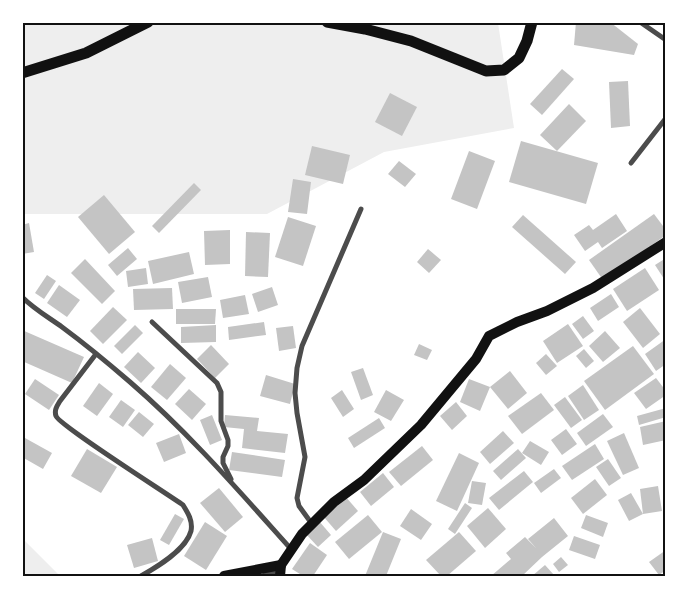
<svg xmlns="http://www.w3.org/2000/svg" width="688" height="599" viewBox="0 0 688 599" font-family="Karla,sans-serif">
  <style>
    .green { fill: #eee }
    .building { fill: #c4c4c4 }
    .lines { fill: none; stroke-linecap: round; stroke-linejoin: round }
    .minor { stroke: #4c4c4c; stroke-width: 5 }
    .tertiary { stroke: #4c4c4c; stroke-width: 9 }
    .secondary { stroke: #111; stroke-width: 10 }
    .primary { stroke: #111; stroke-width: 11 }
    .neatline { fill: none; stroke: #111; stroke-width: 2 }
  </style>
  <rect width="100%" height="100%" fill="#fff"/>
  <g class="green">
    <path d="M22,23H498L514,128L384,152L267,214H23Z"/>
    <path d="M23,539L60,576H23Z"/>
  </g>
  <g class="building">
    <path d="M576,22H610L638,44L634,55L574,45Z"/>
    <path d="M562,69L574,79L542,115L530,104Z"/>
    <path d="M628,81L630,126L611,128L609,82Z"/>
    <path d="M390,93L417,107L402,136L375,122Z"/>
    <path d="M569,104L586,121L557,151L540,135Z"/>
    <path d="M521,141L598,163L586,204L509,182Z"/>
    <path d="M312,146L350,155L343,184L305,175Z"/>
    <path d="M469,151L495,161L477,209L451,199Z"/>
    <path d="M399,161L416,174L405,187L388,174Z"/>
    <path d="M293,179L311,182L307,214L288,212Z"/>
    <path d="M194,183L201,190L159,233L152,226Z"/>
    <path d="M104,195L135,232L109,254L78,217Z"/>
    <path d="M616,214L627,231L602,248L598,242L585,251L574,235L589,225L593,230Z"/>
    <path d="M654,214L666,230V235L603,280L589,260Z"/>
    <path d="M523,215L576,262L565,274L512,227Z"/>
    <path d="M288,217L316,226L303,266L275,257Z"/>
    <path d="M29,223L34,252L22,254V225Z"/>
    <path d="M230,230V264L205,265L204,231Z"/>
    <path d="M246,232L270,233L268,277L245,276Z"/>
    <path d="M128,248L137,259L117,276L108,265Z"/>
    <path d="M428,249L441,260L429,273L417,262Z"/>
    <path d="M189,252L194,274L153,284L148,261Z"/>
    <path d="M666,258V282L655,265Z"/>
    <path d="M85,259L115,291L102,304L71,273Z"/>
    <path d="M146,268L148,284L128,287L126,271Z"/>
    <path d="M645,268L659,290L627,311L613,289Z"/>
    <path d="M47,275L56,281L44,299L35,293Z"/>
    <path d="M208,277L212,297L182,303L178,282Z"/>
    <path d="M59,285L80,300L67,317L47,303Z"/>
    <path d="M272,287L278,305L258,312L252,294Z"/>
    <path d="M172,288L173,309L134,310L133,289Z"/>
    <path d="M611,294L619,307L598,321L590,308Z"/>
    <path d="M245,295L249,314L223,318L220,300Z"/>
    <path d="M113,307L127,320L103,344L90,331Z"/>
    <path d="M640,308L660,334L643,348L623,322Z"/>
    <path d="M176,309H216L215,324H176Z"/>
    <path d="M583,316L594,331L583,339L572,324Z"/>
    <path d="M264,322L266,335L229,340L228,327Z"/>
    <path d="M568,324L583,346L557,363L543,341Z"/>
    <path d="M135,325L143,333L122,354L114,346Z"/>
    <path d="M216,325V342L181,343V327Z"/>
    <path d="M293,326L296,348L279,351L276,328Z"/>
    <path d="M22,330L84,357L72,383L22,361Z"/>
    <path d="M605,331L620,348L603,362L589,346Z"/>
    <path d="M666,339V364L656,371L645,354Z"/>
    <path d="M419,344L432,350L427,360L414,355Z"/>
    <path d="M211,345L229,364L215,378L197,359Z"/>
    <path d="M633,346L654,374L605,410L584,381Z"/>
    <path d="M584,349L594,361L586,368L576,356Z"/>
    <path d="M138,352L155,368L141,383L124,367Z"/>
    <path d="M546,354L557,366L546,375L536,363Z"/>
    <path d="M170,364L186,378L167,400L151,387Z"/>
    <path d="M363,368L373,395L361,400L351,372Z"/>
    <path d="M510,371L527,393L508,409L490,387Z"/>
    <path d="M266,375L295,384L290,404L260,396Z"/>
    <path d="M656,378L666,391V395L646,409L634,393Z"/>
    <path d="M35,379L59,395L49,410L25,394Z"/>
    <path d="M469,379L490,387L480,411L460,402Z"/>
    <path d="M99,383L113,394L97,416L83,406Z"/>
    <path d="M583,385L599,410L584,420L568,396Z"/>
    <path d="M189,389L206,404L192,420L175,404Z"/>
    <path d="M342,390L354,409L343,417L331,398Z"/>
    <path d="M386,390L404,400L391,421L374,412Z"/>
    <path d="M541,393L554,410L522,434L508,416Z"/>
    <path d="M565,397L582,420L571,428L554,405Z"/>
    <path d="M121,400L135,410L123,427L109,417Z"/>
    <path d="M456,402L467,416L452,430L440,416Z"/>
    <path d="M666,408V417L639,425L637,416Z"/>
    <path d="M139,412L154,424L143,437L128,425Z"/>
    <path d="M603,414L613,427L586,446L577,433Z"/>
    <path d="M212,415L222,440L210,445L200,420Z"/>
    <path d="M225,415L259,418L257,431L288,434L285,453L242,448L244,429L224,427Z"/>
    <path d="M379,418L385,428L354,448L348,438Z"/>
    <path d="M666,421V440L643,445L640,427Z"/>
    <path d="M566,429L577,444L562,455L551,440Z"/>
    <path d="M503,431L514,443L490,464L480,452Z"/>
    <path d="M624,433L639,468L623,475L607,441Z"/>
    <path d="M179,434L186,453L164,462L156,443Z"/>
    <path d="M25,438L52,453L43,469L22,457V442Z"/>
    <path d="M530,441L549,452L541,465L522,453Z"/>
    <path d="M595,444L604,459L572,480L562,466Z"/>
    <path d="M422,446L433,460L401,486L389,472Z"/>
    <path d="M87,449L117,467L101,493L71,476Z"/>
    <path d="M518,449L526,458L501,480L493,471Z"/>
    <path d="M232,452L285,460L282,477L229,470Z"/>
    <path d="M459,453L479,463L457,511L436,501Z"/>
    <path d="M608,459L621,478L609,486L596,467Z"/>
    <path d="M554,469L561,478L541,493L534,483Z"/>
    <path d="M524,471L533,482L499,510L489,498Z"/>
    <path d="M383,473L394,487L371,506L360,492Z"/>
    <path d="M595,479L607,495L583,514L571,498Z"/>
    <path d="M472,481L486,483L482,505L468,503Z"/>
    <path d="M658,486L662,511L643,514L640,489Z"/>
    <path d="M219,488L243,517L225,532L200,503Z"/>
    <path d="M631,493L643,514L629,521L618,500Z"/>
    <path d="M345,496L358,511L336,531L323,516Z"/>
    <path d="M465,503L472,508L455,534L448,529Z"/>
    <path d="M488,508L506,529L485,548L467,526Z"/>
    <path d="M411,509L432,524L421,540L400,526Z"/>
    <path d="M175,514L184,519L169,545L160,540Z"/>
    <path d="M368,515L382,532L349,559L335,542Z"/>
    <path d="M586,515L608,523L603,537L581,528Z"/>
    <path d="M554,518L568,536L542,557L522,576H491L511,559L506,553L525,537L536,548L528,539Z"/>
    <path d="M319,521L331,535L318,547L305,533Z"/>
    <path d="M205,522L227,536L206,570L184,556Z"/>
    <path d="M383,532L401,539L386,576H365Z"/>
    <path d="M459,532L476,551L447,576H441L426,560Z"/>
    <path d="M574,536L600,545L595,559L569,550Z"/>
    <path d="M152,538L158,561L134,568L127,545Z"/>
    <path d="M310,543L327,555L313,576H303L292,569Z"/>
    <path d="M666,550V570L659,575L649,562Z"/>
    <path d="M561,557L568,565L559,572L553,564Z"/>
    <path d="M545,565L554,575L552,576H532Z"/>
  </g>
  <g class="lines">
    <g class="minor">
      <path d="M640,22L666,40"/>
      <path d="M631,163L666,118"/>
      <path d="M22,297C34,309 48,317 62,327C85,344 108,363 130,382C189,433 239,491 291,549"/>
      <path d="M152,322L217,383L221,392V421L228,440V446L223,457V463L231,479"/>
      <path d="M96,354L60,401C57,406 54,410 56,416C59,425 166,493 183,505C188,513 193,521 191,531C186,550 157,567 141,576"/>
      <path d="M312,524L299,506L297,498L305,457L297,413L295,393L297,368L302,346L361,209"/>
    </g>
    <path class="tertiary" d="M266,576L281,566"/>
    <g class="secondary">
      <path d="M224,576L281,565"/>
      <path d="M280,576L281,565L302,534L334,502L364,480L421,425L476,359L489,336L517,322L547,311L593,288L666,242"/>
    </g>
    <g class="primary">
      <path d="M327,22L365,29L411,41L486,71L504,70L519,58L527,41L532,22"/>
      <path d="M22,73L86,53L148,22"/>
    </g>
  </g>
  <rect width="688" height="599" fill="none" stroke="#ffffff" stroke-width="48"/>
  <rect x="24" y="24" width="640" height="551" class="neatline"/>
</svg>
